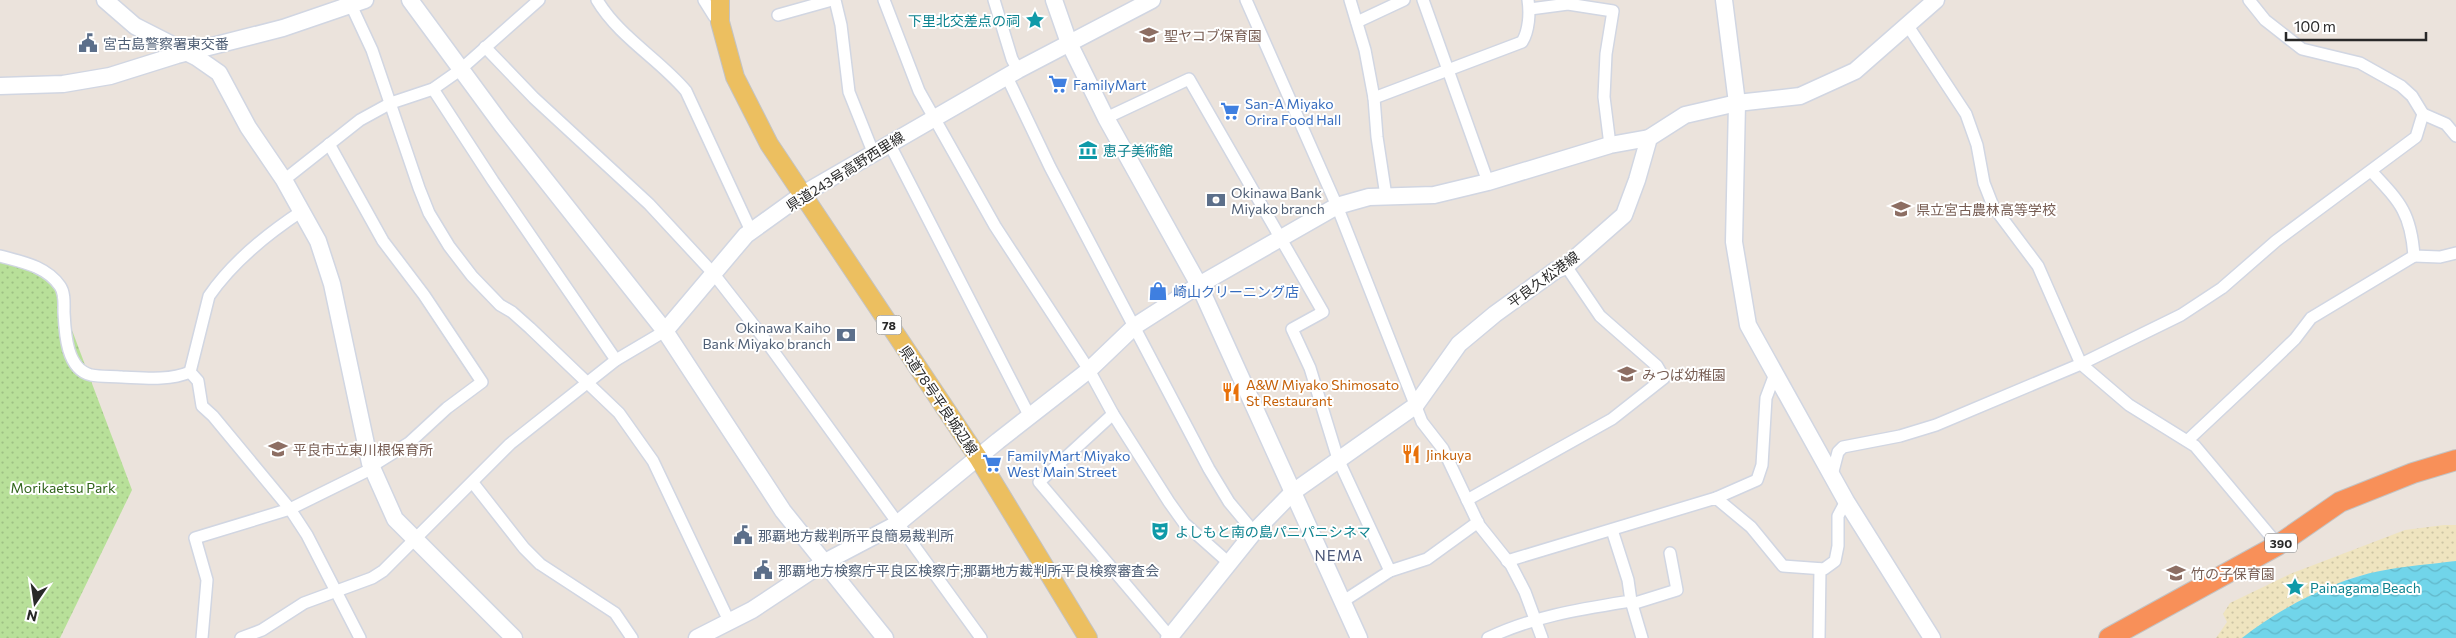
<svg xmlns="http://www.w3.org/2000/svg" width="2456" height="638" viewBox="0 0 2456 638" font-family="Commissioner,'Noto Sans JP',sans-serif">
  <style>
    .green { fill: url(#green-dots) }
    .sand { fill: url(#sand-dots) }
    .water { fill: url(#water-waves) }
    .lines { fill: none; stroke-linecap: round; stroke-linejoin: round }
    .street-casing { stroke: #d1d6e2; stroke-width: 14 }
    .secondary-casing { stroke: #d1d6e2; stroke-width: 19 }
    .primary-casing { stroke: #c3c3c3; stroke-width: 20 }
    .highway-casing { stroke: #c3c3c3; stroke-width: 22 }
    .street { stroke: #fff; stroke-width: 11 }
    .secondary { stroke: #fff; stroke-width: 16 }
    .primary { stroke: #ecbf60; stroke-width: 18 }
    .highway { stroke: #f89059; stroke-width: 20 }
    .labels { text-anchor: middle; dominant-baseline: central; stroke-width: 4; stroke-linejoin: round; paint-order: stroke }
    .shield { fill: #fff; stroke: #696969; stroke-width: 1 }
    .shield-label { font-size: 12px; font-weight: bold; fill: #292929 }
    .culture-label { font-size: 14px; fill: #0d838f; stroke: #fff; text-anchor: start }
    .education-label { font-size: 14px; fill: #785e54; stroke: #fff; text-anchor: start }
    .service-label { font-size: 14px; fill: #4e5e75; stroke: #fff; text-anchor: start }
    .shop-label { font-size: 14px; fill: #366cbe; stroke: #fff; text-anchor: start }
    .street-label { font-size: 14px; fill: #292929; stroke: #fff }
    .food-label { font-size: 14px; fill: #c56008; stroke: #fff; text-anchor: start }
    .park-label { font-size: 14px; fill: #31641c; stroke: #fff }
    .neighbourhood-label { font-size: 15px; letter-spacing: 1px; fill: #4b5778; stroke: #fff }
  </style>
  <defs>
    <pattern id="green-dots" width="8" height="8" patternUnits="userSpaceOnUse" patternTransform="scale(1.25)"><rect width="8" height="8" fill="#b8e099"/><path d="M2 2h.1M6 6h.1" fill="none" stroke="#9ec084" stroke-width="1.8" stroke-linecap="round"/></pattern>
    <pattern id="sand-dots" width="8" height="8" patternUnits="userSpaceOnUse" patternTransform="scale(1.25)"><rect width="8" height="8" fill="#efe4bf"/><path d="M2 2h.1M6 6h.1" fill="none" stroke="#cdc4a4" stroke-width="1.8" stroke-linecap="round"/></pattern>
    <pattern id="water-waves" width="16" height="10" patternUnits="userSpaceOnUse" patternTransform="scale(1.25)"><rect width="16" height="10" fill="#71d5ea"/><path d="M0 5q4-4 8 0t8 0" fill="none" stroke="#62b7c9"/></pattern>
  </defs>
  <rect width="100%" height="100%" fill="#ebe3dc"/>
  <path class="green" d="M0,259L52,277L132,490L60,638H0Z"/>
  <path class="sand" d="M2444,525H2456V561L2380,571L2347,579L2242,638H2216L2227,622L2223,614L2230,603L2290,574L2405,530Z"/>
  <path class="water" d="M2456,561V638H2242C2279,609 2333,580 2380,571C2405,566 2431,564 2456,561Z"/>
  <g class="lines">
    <g class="street-casing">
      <g id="street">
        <path d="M597,0C619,37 659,59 686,91L751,231"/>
        <path d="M704,0L714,16L720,22"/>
        <path d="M835,0L841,25L849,92L873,152"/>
        <path d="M884,0L919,91L995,226L1089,370L1113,414L1169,502L1184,523L1229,563"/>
        <path d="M994,0L1012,59L1018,70"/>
        <path d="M1246,0L1337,206L1422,422L1443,449L1479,525L1511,565L1525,592L1542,638"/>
        <path d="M1350,0L1365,50L1374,98L1377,137L1386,196"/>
        <path d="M1423,0L1488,182"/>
        <path d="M345,2L351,5L372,50L419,188L429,213L449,246L472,276L500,305L512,312L530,328L619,413L653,461L729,621"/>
        <path d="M1530,9L1568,4L1613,11L1606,54L1604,97L1610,145"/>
        <path d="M778,15L832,0"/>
        <path d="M1357,22L1404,0"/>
        <path d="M1908,26L1966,114L1977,145L1984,183L1993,206L2038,266L2081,364L2129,405L2195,446L2278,545"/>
        <path d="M485,47L534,98L649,204L713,273L763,337L981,638"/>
        <path d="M1007,77L1050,167L1209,469L1229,502L1254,532"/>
        <path d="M433,89L493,181L616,360"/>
        <path d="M1374,98L1522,42C1529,31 1530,13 1528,0"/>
        <path d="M2423,114L2446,124L2456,136"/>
        <path d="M1106,118L1189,79L1323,312L1292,329L1310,368L1338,459L1390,571"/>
        <path d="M889,143L1030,417"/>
        <path d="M329,144L383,241L424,295L482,382L447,408L409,443L372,466"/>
        <path d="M284,180L360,120L391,103L433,89L460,70L539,0"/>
        <path d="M0,256C22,262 46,266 60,286C65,293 64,304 64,312C65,332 66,369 91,375C101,377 112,376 122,377C144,378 169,381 190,372"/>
        <path d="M2414,256L2440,257L2456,253"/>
        <path d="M190,372L198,381L202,406L213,416L290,509L307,535L360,638"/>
        <path d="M190,372L209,296C233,261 267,234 302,211"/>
        <path d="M1113,414L1039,482L1171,638"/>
        <path d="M2188,440L2267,366L2295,339L2311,318L2414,256C2411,213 2400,202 2372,172"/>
        <path d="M1832,475L1838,452L1843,447L1900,436L1936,425L2081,364L2181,315L2222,288L2276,241L2416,137L2423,114L2412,96L2401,86L2360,63L2302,49L2265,20L2249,0"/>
        <path d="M473,483L524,548L540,564L615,613L632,638"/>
        <path d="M1716,498L1757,480L1762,465L1766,398L1775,374"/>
        <path d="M1467,500L1612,419L1664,378L1657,366L1600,316L1566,266"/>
        <path d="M1507,561L1716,498L1751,527L1783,566L1824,569L1835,561L1838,546V516L1846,501"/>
        <path d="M1631,601L1642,638"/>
        <path d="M1342,602L1390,571L1427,559L1478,522"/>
        <path d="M1632,604L1677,590L1670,553"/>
        <path d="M202,638L207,580L195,538L290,509L373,468"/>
        <path d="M241,638L262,630L304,603L372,578L383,571L510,444L616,360L665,331"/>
        <path d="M1488,638C1534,616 1581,609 1631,601L1628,580L1612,530"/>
        <path d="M1819,638L1820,569"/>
      </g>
    </g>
    <g class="secondary-casing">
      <g id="secondary">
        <path d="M105,0L135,26L196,57L219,73L248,127L284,180L318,241L332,284L370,463L395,519L514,638"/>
        <path d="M410,0L502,125L665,331L783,511L885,638"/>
        <path d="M1054,0L1069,43L1106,118L1199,285L1359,638"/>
        <path d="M1724,0L1737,103L1734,242L1748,325L1846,501L1932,638"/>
        <path d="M0,86L63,84L110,76L177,55L283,28L365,0"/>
        <path d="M665,331L746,235L803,194L1018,70L1152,0"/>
        <path d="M697,638L752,610L823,563L897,524L998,441L1089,370L1135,326L1199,285L1337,206L1369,197L1434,195L1488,182L1610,145L1649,138"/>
        <path d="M1169,638L1254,532L1293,492L1415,406L1459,344L1495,314L1556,270L1566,266L1624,215L1637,180L1649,138L1685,115L1737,103L1800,96L1855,71L1936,0"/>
      </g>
    </g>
    <g class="primary-casing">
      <path id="primary" d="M720,0V22L735,77L769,144L979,459L1088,638"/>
    </g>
    <g class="highway-casing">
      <path id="highway" d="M2109,638L2278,545L2340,502L2413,473L2456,460"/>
    </g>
    <use href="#street" class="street"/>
    <use href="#secondary" class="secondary"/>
    <use href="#primary" class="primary"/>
    <use href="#highway" class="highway"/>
  </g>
  <defs>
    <g id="sight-bare" transform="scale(1.5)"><path d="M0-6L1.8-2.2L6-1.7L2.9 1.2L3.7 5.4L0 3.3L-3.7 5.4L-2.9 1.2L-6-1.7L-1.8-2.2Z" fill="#0f9aa8" stroke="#fff" stroke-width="2.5" paint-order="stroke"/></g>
    <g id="school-bare" transform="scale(1.5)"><path d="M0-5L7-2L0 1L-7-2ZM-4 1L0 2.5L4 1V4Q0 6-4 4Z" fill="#8d6e63" stroke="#fff" stroke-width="2.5" paint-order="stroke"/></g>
    <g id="civic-bare" transform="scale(1.5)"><path d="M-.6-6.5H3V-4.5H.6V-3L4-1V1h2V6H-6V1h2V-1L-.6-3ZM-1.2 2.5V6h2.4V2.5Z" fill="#5c6f8a" stroke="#fff" stroke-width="2.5" paint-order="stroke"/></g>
    <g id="supermarket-bare" transform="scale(1.5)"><path d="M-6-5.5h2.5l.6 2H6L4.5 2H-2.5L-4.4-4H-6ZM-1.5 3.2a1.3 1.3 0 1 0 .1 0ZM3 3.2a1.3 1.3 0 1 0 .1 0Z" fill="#3f7fe0" stroke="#fff" stroke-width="2.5" paint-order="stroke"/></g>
    <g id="museum-bare" transform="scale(1.5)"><path d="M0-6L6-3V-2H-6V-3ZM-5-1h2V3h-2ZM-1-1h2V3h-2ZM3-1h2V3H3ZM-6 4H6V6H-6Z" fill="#0f9aa8" stroke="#fff" stroke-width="2.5" paint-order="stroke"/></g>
    <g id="bank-bare" transform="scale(1.5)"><path d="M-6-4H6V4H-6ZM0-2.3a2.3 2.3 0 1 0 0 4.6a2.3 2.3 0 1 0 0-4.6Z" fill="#5c6f8a" stroke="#fff" stroke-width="2.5" paint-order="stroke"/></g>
    <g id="shop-bare" transform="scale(1.5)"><path d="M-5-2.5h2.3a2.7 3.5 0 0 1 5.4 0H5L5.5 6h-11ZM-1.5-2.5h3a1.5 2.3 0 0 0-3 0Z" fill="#3f7fe0" stroke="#fff" stroke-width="2.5" paint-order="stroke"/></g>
    <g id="restaurant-bare" transform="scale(1.5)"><path d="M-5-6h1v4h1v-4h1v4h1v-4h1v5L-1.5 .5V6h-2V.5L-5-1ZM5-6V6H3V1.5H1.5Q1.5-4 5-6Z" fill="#e8710a" stroke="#fff" stroke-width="2.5" paint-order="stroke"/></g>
    <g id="theatre-bare" transform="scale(1.5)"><path d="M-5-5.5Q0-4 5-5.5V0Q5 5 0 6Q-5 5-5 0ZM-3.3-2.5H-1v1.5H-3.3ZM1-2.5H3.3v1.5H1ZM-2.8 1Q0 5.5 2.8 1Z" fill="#0f9aa8" stroke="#fff" stroke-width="2.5" paint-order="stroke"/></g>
  </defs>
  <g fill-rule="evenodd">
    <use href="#sight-bare" x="1035" y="20"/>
    <use href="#school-bare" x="1149" y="35"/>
    <use href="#civic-bare" x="88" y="43"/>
    <use href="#supermarket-bare" x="1058" y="84"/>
    <use href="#supermarket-bare" x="1230" y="111"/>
    <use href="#museum-bare" x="1088" y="150"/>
    <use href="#bank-bare" x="1216" y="200"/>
    <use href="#school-bare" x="1901" y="209"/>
    <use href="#shop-bare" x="1158" y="291"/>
    <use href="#bank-bare" x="846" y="335"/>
    <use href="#school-bare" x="1627" y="374"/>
    <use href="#restaurant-bare" x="1231" y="392"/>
    <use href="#school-bare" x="278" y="449"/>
    <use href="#restaurant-bare" x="1411" y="454"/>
    <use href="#supermarket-bare" x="992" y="463"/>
    <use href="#theatre-bare" x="1160" y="531"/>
    <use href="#civic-bare" x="743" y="535"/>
    <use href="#civic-bare" x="763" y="570"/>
    <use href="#school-bare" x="2176" y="573"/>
    <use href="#sight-bare" x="2295" y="587"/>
  </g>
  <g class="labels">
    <g class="shield">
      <rect x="876.5" y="315.5" width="25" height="19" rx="4"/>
      <rect x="2265" y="533.5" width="32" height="19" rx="4"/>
    </g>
    <g class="shield-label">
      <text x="889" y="325">78</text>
      <text x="2281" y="543">390</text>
    </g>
    <g class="culture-label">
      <text x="1020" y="20" text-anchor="end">下里北交差点の祠</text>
      <text x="1103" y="150">恵子美術館</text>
      <text x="1175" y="531">よしもと南の島パニパニシネマ</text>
      <text x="2310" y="587">Painagama Beach</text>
    </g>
    <g class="education-label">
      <text x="1164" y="35">聖ヤコブ保育園</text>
      <text x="1916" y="209">県立宮古農林高等学校</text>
      <text x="1642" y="374">みつば幼稚園</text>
      <text x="293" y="449">平良市立東川根保育所</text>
      <text x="2191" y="573">竹の子保育園</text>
    </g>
    <g class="service-label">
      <text x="103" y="43">宮古島警察署東交番</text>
      <text x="1231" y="192">Okinawa Bank<tspan x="1231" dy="16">Miyako branch</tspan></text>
      <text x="831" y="327" text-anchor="end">Okinawa Kaiho<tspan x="831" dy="16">Bank Miyako branch</tspan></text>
      <text x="758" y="535">那覇地方裁判所平良簡易裁判所</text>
      <text x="778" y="570">那覇地方検察庁平良区検察庁;那覇地方裁判所平良検察審査会</text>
    </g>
    <g class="shop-label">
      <text x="1073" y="84">FamilyMart</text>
      <text x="1245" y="103">San-A Miyako<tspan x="1245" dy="16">Orira Food Hall</tspan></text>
      <text x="1173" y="291">崎山クリーニング店</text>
      <text x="1007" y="455">FamilyMart Miyako<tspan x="1007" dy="16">West Main Street</tspan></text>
    </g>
    <g class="street-label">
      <text transform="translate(845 171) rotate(-32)">県道243号高野西里線</text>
      <text transform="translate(1543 279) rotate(-36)">平良久松港線</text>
      <text transform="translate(939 400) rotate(56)">県道78号平良城辺線</text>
    </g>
    <g class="food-label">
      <text x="1246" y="384">A&amp;W Miyako Shimosato<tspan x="1246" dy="16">St Restaurant</tspan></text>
      <text x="1426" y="454">Jinkuya</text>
    </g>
    <g class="park-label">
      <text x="63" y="487">Morikaetsu Park</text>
    </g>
    <g class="neighbourhood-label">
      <text x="1339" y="555">NEMA</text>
    </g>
  </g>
  <g transform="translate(35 603) rotate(193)" stroke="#ffffff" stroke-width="4" paint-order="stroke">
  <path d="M0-4L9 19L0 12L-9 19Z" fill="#292929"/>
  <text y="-8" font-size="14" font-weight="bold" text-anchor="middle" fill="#292929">N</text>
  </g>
  <path d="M2286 32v8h140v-8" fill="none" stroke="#292929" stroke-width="2.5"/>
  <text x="2294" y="32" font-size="15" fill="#292929" stroke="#ffffff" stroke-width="4" paint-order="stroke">100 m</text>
</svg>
